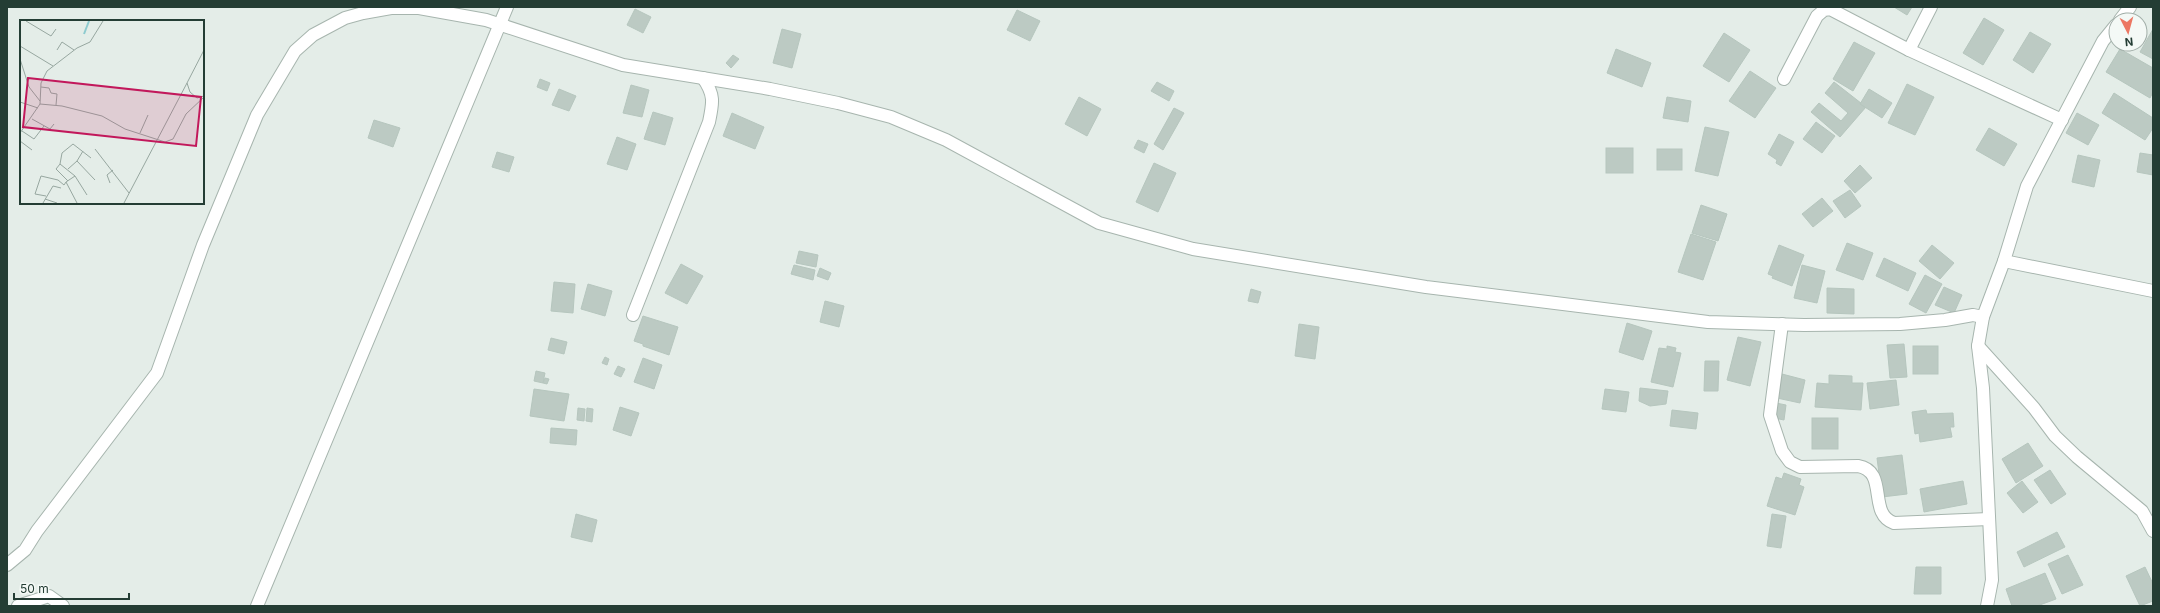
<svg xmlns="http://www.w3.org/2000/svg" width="2160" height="613" viewBox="0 0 2160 613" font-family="Inter,sans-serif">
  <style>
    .building { fill: #bccac3; stroke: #b6c6be }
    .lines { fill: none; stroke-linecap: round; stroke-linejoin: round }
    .minor-casing { stroke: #a7b5ae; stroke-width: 14 }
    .minor { stroke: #fff; stroke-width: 12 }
    .inset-river { fill: none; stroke: #8ecbcf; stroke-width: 2 }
    .inset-road { fill: none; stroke: #97a7a0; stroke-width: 1 }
    .view { fill: #c2185b; fill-opacity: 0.15; stroke: #c2185b; stroke-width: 2 }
    .inset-edge { fill: none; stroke: #243d34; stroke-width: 2 }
  </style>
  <rect width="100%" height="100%" fill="#e4ede8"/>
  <g class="building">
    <path d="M1894,7H1912L1907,15Z"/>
    <path d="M635,9L651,17L643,33L627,25Z"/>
    <path d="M1017,10L1040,21L1030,41L1007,30Z"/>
    <path d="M1984,18L2004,30L1983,65L1963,53Z"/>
    <path d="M782,29L801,34L792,68L773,63Z"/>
    <path d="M2153,29V59L2140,52Z"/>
    <path d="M2030,32L2051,44L2033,73L2013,60Z"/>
    <path d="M1724,33L1750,50L1729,82L1703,66Z"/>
    <path d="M1854,42L1875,53L1853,91L1833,79Z"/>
    <path d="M1616,49L1651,63L1642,87L1607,73Z"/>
    <path d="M2120,49L2153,68V92L2150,98L2106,72Z"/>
    <path d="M733,55L739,59L731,68L726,63Z"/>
    <path d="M1750,71L1776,88L1755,118L1729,101Z"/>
    <path d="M540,79L550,83L547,91L537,87Z"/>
    <path d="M1157,82L1174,91L1169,101L1151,91Z"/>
    <path d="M1834,82L1866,107L1840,137L1811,112L1819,103L1841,121L1848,113L1825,93Z"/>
    <path d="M1907,84L1934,97L1915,135L1888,123Z"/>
    <path d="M631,85L649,90L642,117L623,113Z"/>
    <path d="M559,89L576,96L569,111L552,105Z"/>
    <path d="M1869,89L1892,103L1882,118L1860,104Z"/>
    <path d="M2114,93L2153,118V128L2145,140L2102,113Z"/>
    <path d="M1079,97L1101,109L1087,136L1065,124Z"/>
    <path d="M1667,97L1691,101L1688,122L1663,118Z"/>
    <path d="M1174,108L1184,113L1163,150L1154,144Z"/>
    <path d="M653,112L673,118L665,145L644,139Z"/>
    <path d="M732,113L764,127L755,149L723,136Z"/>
    <path d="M2077,113L2099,125L2088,145L2066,133Z"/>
    <path d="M374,120L400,128L393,147L368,138Z"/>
    <path d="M1816,122L1835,136L1822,153L1803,139Z"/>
    <path d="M1705,127L1729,132L1718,176L1695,171Z"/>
    <path d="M1989,128L2017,144L2004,166L1976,150Z"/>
    <path d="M1779,134L1794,142L1781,166L1776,163L1777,160L1768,154Z"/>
    <path d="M617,137L636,144L627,170L607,164Z"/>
    <path d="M1138,140L1148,144L1144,153L1134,148Z"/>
    <rect x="1606" y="148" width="27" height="25"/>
    <rect x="1657" y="149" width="25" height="21"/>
    <path d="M497,152L514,157L509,172L492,167Z"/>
    <path d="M2140,153L2153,155V175L2137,172Z"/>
    <path d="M2078,155L2100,160L2094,187L2072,182Z"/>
    <path d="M1154,163L1176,173L1158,212L1136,202Z"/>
    <path d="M1860,165L1872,178L1855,193L1844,181Z"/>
    <path d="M1850,190L1861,206L1845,218L1833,201Z"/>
    <path d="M1822,198L1833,211L1813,227L1802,214Z"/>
    <path d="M1701,205L1727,214L1718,241L1692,233Z"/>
    <path d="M1691,234L1716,242L1703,280L1678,272Z"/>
    <path d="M1847,243L1873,253L1863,280L1836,270Z"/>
    <path d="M1779,245L1804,255L1792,286L1772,278L1773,276L1768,274Z"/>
    <path d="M1932,245L1954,263L1940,279L1919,261Z"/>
    <path d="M799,251L818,255L816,267L796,263Z"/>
    <path d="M1884,258L1916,273L1908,291L1876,276Z"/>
    <path d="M681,264L703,276L687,304L665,293Z"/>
    <path d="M794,265L815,270L813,280L791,274Z"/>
    <path d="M1802,265L1825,271L1817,303L1794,298Z"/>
    <path d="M820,268L831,273L828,280L817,276Z"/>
    <path d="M1925,275L1942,284L1926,313L1909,304Z"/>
    <path d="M554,282L575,284L573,313L551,311Z"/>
    <path d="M588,284L612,291L605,316L581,309Z"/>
    <path d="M1944,287L1962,295L1954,313L1935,305Z"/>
    <path d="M1827,288L1854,289V314L1827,313Z"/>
    <path d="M1251,289L1261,292L1258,303L1248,301Z"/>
    <path d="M825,301L844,306L839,327L820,322Z"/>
    <path d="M643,316L678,327L669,355L643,346V344L634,341Z"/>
    <path d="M1627,323L1652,331L1643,360L1619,352Z"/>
    <path d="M1299,324L1319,327L1315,359L1295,356Z"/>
    <path d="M1738,337L1761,342L1750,386L1727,380Z"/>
    <path d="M551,338L567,342L564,354L548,350Z"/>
    <path d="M1904,344L1907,377L1890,378L1887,345Z"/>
    <path d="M1667,346L1676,348L1675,352L1681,353L1673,387L1651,382L1659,348L1667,349Z"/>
    <rect x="1913" y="346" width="25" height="28"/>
    <path d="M605,357L609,359L607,365L602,363Z"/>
    <path d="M643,358L662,365L654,389L634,382Z"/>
    <path d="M1705,361H1719L1718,391H1704Z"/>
    <path d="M618,366L625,369L621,377L614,374Z"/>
    <path d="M536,371L545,373L543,383L534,381Z"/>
    <path d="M1782,374L1805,380L1800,403L1777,398Z"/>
    <path d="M1829,375L1852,376V383H1863L1861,410L1815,407L1817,383L1829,384Z"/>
    <path d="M545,378L549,379L547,384L543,383Z"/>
    <path d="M1896,380L1899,405L1870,409L1867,383Z"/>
    <path d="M1640,388L1668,391L1666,404L1650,406L1639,401Z"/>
    <path d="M534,389L569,394L564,421L530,416Z"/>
    <path d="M1605,389L1629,392L1626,412L1602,409Z"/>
    <path d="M1776,403L1786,405L1784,420L1774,418Z"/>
    <path d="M620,407L639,413L631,436L613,430Z"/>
    <path d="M578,408L585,409L584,421L577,420Z"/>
    <path d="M587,408L593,409L592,422L586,421Z"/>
    <path d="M1672,410L1698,413L1696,429L1670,426Z"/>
    <path d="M1926,410L1927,414L1953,413L1954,427H1950L1952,437L1920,442L1919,433L1915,434L1912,412Z"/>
    <rect x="1812" y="418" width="26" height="31"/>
    <path d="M551,428L577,430L576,445L550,443Z"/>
    <path d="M2028,443L2043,466L2016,483L2002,459Z"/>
    <path d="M1902,455L1907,494L1882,497L1877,458Z"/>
    <path d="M2050,470L2066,494L2051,504L2034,480Z"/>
    <path d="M1784,473L1801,479L1799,485L1804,487L1795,515L1767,506L1776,477L1782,479Z"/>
    <path d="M1963,481L1967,504L1924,512L1920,489Z"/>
    <path d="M2022,481L2038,502L2023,513L2007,493Z"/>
    <path d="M576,514L597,520L592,542L571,537Z"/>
    <path d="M1772,514L1786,516L1781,548L1767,546Z"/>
    <path d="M2057,532L2065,547L2024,567L2017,552Z"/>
    <path d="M2068,555L2083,585L2062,594L2048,564Z"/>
    <path d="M1916,567H1941V594H1914Z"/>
    <path d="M2145,567L2153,584V601L2140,606L2126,576Z"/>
    <path d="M2045,573L2056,599L2037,606H2012L2006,589Z"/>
  </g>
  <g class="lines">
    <g class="minor-casing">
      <g id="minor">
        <path d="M2120,20L2130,7"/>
        <path d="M1909,50L1931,7"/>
        <path d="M1784,79L1817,16L1824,10L1830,9L1909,50L2062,120"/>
        <path d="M2004,261L2153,291"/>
        <path d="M633,315L709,122C713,103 715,95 703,78"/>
        <path d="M1782,324L1770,415L1782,451L1790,462L1800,467L1858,466C1889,471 1867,514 1894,523L1989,519"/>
        <path d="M1978,346L2034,408L2055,436L2077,457L2142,511L2153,531"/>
        <path d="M7,565L25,550L37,531L157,373L203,245L257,115L295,51L313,35L345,18L363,13L391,8H419L486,20L623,65L770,89L838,103L891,117L946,140L1099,223L1193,249L1426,287L1708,322L1804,325L1900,324L1945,320L1973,315L1983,317"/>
        <path d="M18,606L49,596L63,606"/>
        <path d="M257,606L507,7"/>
        <path d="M1987,606L1992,580L1983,388L1978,346L1983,317L2004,261L2027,186L2103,41L2116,25"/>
      </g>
    </g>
    <use href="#minor" class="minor"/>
  </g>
  <g transform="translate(20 20)">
    <rect width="184" height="184" fill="#e4ede8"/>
    <path class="inset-river" d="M64,14L69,1"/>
    <path class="inset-road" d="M6,1L31,16L36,9M0,26L33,46M37,30L42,22L54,30M0,39L9,67L20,81M167,63L184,30M21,67L29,68L31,73L37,74L36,85M0,82L18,88M20,84L42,86L82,96L105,109L145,122L153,119L166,94L184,77M12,99L30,109L34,104M2,111L14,119L24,106M0,113L20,84L21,63L27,51L57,28L70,22L83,1M120,113L128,95M0,121L12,130M75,129L109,173M63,131L57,141L75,160M40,144L42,133L53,124L71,138M48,149L57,141M48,161L36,149L40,144L55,156M90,163L87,155L93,150M26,176L15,174L21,156L38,160L44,165L46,162M25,179L37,183M23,183L33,166L41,168M57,183L46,162L55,156L67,175M104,183L167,63L170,72L177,78L184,76"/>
    <path class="view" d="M8,58L181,77L176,126L3,107Z"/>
    <rect width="184" height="184" class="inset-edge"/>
  </g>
  <rect width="2160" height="613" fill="none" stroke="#243d34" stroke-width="16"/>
  <g transform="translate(2128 32) rotate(174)"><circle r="19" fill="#f4f9f6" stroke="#a1aea8"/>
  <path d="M0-3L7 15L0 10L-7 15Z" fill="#ec7763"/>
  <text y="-6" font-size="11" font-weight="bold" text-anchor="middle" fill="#243d34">N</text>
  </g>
  <path d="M14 593v6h115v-6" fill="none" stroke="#243d34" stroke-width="2"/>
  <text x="20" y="593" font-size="12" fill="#243d34" stroke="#f4f9f6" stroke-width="3" paint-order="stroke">50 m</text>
</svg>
